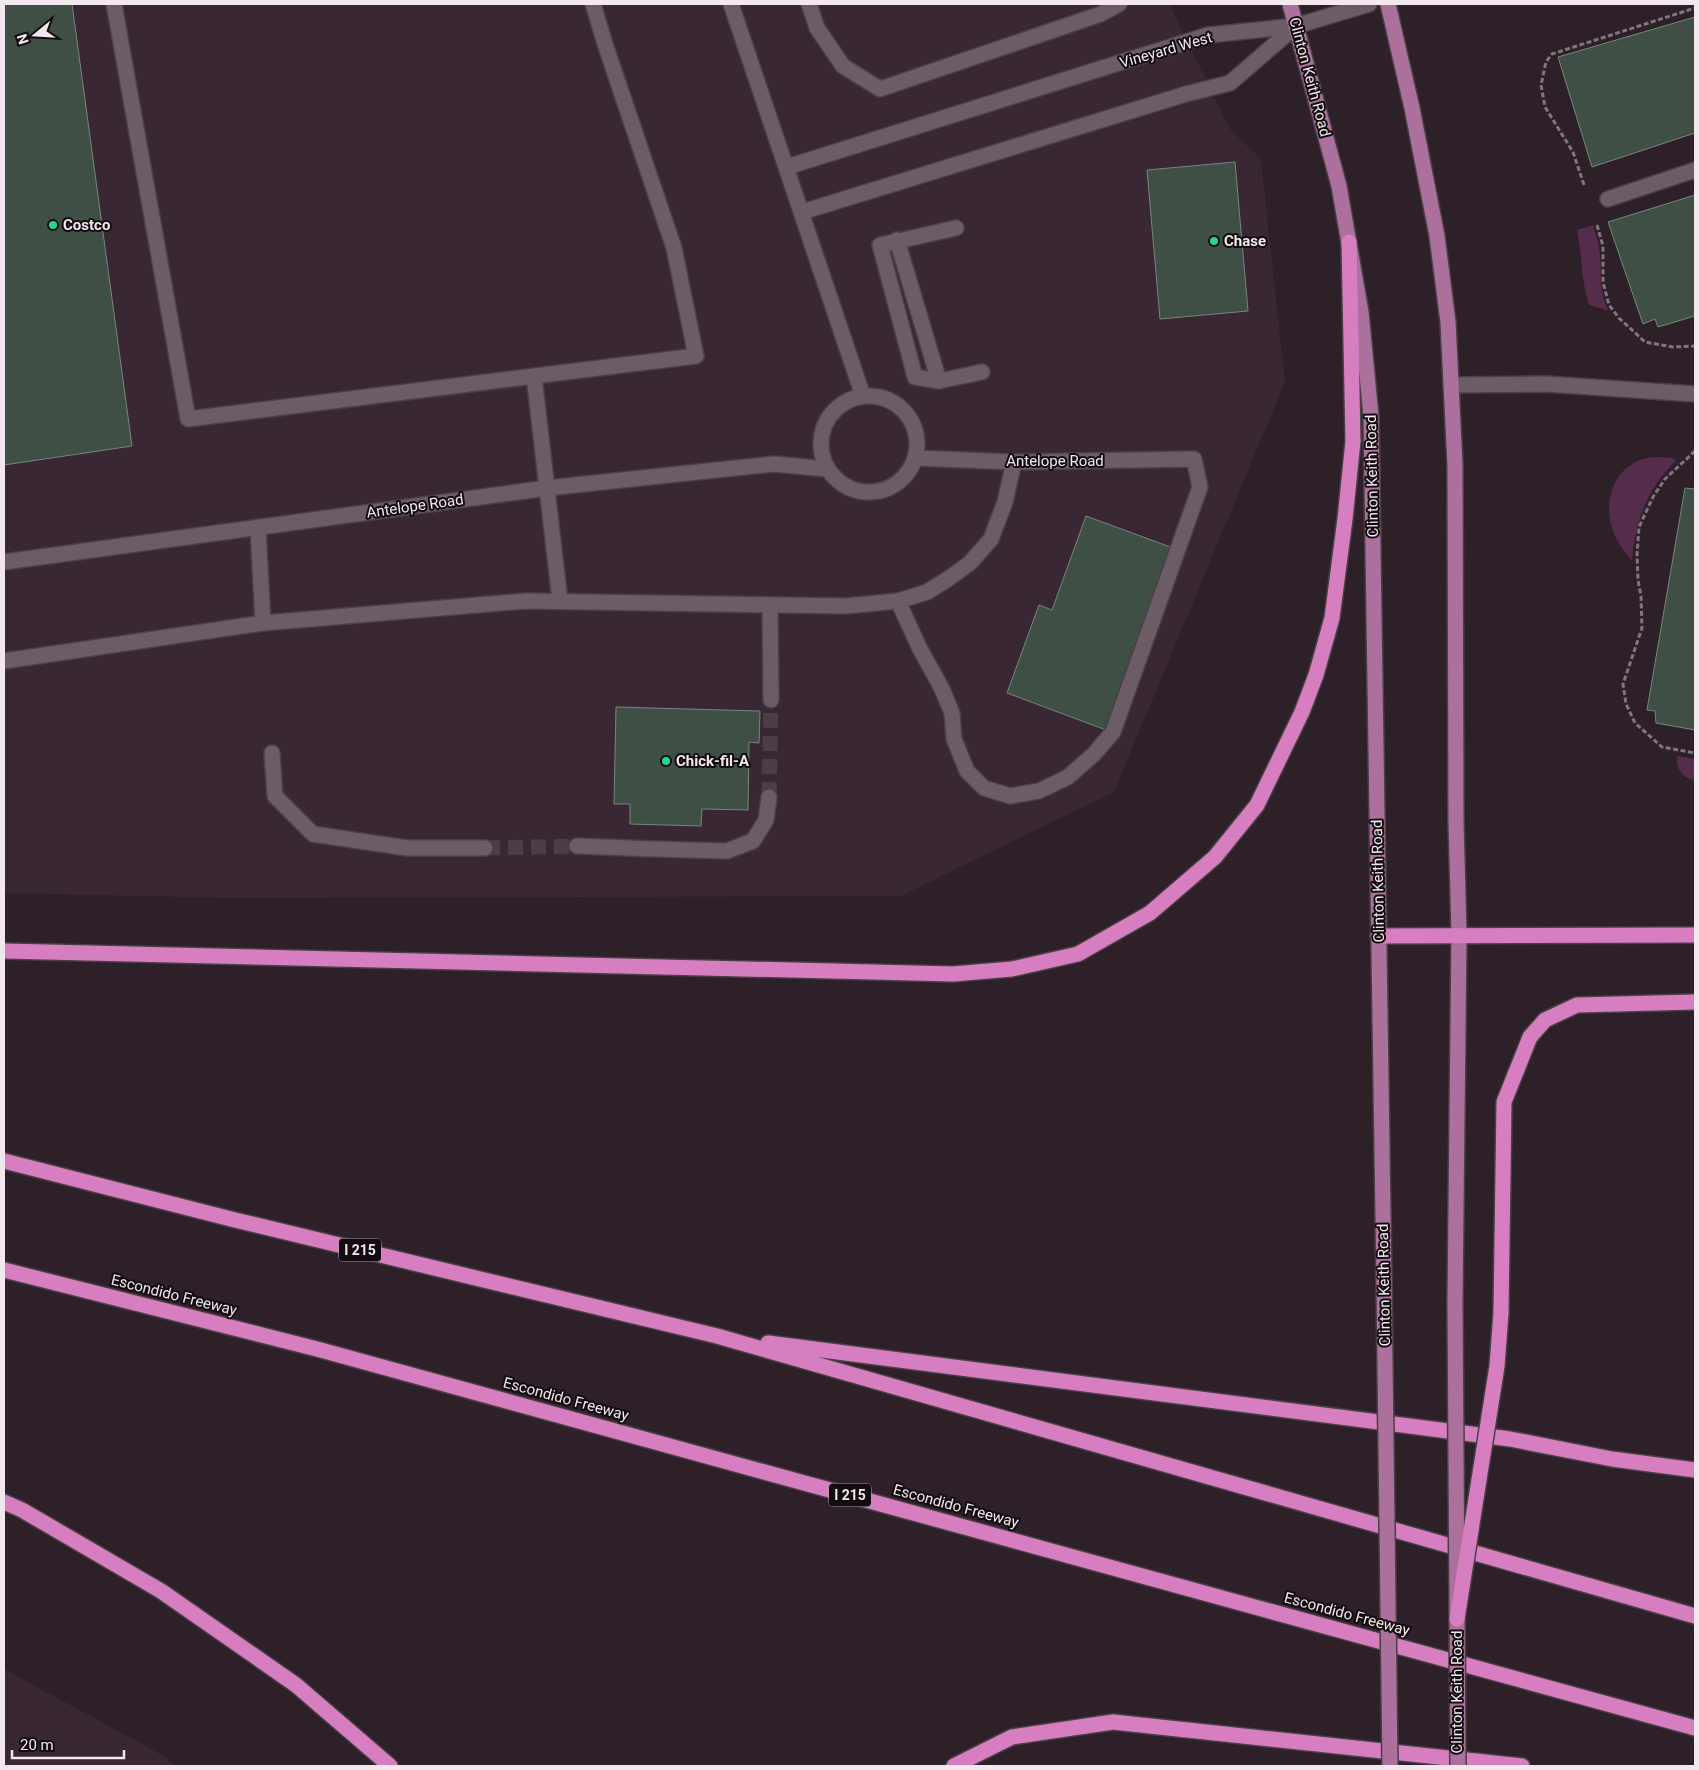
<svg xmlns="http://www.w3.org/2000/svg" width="1699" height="1770" viewBox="0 0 1699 1770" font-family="Roboto,sans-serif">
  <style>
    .built { fill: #392734 }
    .green { fill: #562c4c }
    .building { fill: #3f4f45; stroke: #76877b }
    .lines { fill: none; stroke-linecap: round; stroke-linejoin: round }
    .minor-tunnel { stroke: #4b3e47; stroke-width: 15; stroke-dasharray: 15 8; stroke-linecap: butt }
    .minor-casing { stroke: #4a3f47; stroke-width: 18 }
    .major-casing { stroke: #4a3f47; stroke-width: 18 }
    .highway-casing { stroke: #4a3f47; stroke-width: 18 }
    .path { stroke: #81767d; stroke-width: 3; stroke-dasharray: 5 2.5; stroke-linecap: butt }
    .minor { stroke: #6b5c66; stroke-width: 15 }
    .major { stroke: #ac709c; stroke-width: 15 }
    .highway { stroke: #d77ec0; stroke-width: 15 }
    .major-bridge-casing { stroke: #4a3f47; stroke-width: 18; stroke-linecap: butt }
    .highway-bridge-casing { stroke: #4a3f47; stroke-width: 18; stroke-linecap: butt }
    .major-bridge { stroke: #ac709c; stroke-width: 15 }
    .highway-bridge { stroke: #d77ec0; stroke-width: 15 }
    .poi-dot { fill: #22d887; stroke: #120c10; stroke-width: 2 }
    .labels { text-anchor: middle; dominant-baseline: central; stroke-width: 4; stroke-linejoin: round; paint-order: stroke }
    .shield { fill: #120c10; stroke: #afa6ab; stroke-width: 1 }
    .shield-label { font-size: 14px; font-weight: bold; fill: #f2e8ee }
    .street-label { font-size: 15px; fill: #f2e8ee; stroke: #120c10 }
    .poi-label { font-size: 15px; font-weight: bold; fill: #f2e8ee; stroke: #120c10; text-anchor: start }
  </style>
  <rect width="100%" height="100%" fill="#2d2029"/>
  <g class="built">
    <path d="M4,4H1172L1171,8L1230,129L1261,159L1285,382L1114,792L901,896L229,898L4,893Z"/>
    <path d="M4,1669L162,1755L176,1766H4Z"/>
  </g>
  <g class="green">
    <path d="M1593,225C1595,232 1598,240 1599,248C1603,271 1597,289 1609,311L1589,305C1581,280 1582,256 1577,230Z"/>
    <path d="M1660,457L1672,458L1676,461C1647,488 1635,522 1632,561C1625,552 1617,542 1613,531C1604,508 1610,476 1634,463C1642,458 1651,457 1660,457Z"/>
    <path d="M1677,756L1695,759V780C1682,778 1676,769 1677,756Z"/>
  </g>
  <g class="building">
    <path d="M4,4H72L132,446L4,465Z"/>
    <path d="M1695,17V133L1592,167L1558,57Z"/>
    <path d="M1235,162L1248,311L1160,319L1147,170Z"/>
    <path d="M1695,195V316L1658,327L1655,319L1643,324L1608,222Z"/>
    <path d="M1685,488L1695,489V730L1656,723L1655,711L1647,710Z"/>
    <path d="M1086,516L1173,548L1106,730L1007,693L1039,605L1052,610Z"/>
    <path d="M616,707L760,711L759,743L749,742L748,810L702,809L701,826L630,824V804H614Z"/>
  </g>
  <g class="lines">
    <g class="minor-tunnel">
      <path d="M769,797L771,700"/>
      <path d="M485,848L577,846"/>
    </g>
    <g class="minor-casing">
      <g id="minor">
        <path d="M114,4L188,419L696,356L674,248L605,44L593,4"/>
        <path d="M731,4L863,396"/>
        <path d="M809,4L817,28L843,66L880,89L1101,14L1119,4"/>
        <path d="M787,167L1208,35L1296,26L1369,4"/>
        <path d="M1608,199L1695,170"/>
        <path d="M802,212L1186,94L1230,83L1296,26"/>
        <path d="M956,228L880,245L915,377L939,381L982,372"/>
        <path d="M897,240L939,381"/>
        <path d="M534,376L560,601"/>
        <path d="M1451,385L1546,384L1695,394"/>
        <circle cx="869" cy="444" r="48"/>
        <path d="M258,528L263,623"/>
        <path d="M4,562L547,488L774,464L827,469"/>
        <path d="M898,601L919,647L942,689L952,713L954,739L967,771L984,788L1010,796L1039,791L1068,777L1094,754L1113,732L1200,487L1194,459L1014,462L916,458"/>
        <path d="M770,605L771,700"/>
        <path d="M4,661L263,623L526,601L846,606L898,601L927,592L948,579L970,563L991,539L1005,502L1014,462"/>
        <path d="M272,753L275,796L313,834L407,848H485"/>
        <path d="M577,846L654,849L727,851L753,841L766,820L769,797"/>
      </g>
    </g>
    <g class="major-casing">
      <g id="major">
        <path d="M1290,4L1339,186L1361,312L1371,416L1384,1282"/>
        <path d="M1388,4L1412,108L1437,236L1448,322L1455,465L1456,821L1459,934L1455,1301"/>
      </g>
    </g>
    <g class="highway-casing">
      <g id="highway">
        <path d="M1378,936L1695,935"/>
        <path d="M4,951L953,974L1012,969L1078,954L1150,913L1215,857L1257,805L1302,712L1316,675L1332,618L1345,519L1353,441L1349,242"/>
        <path d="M4,1161L235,1220L717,1336L1695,1616"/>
        <path d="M4,1270L317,1349L1695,1728"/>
        <path d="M1501,1313L1504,1102L1530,1037L1545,1020L1577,1005L1695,1002"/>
        <path d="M768,1343L1510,1439L1612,1459L1695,1470"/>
        <path d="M4,1502L22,1510L161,1591L296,1685L390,1766"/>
        <path d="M954,1766L1012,1737L1113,1722L1522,1766"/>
      </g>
    </g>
    <g class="path">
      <path d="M1584,185L1573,152L1545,107L1541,85L1546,62L1552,54L1695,8"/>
      <path d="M1597,225L1603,246V282L1609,305L1619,318L1645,342L1673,347L1695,346"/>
      <path d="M1695,451L1665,479L1653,497L1639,527L1637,555L1638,580L1641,596L1642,628L1623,684L1626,704L1635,723L1662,747L1695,753"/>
    </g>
    <use href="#minor" class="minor"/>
    <use href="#major" class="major"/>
    <use href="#highway" class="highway"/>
    <g class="major-bridge-casing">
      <g id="major-bridge">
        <path d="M1384,1282L1390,1766"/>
        <path d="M1455,1301L1458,1766"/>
      </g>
    </g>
    <g class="highway-bridge-casing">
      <path id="highway-bridge" d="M1457,1619L1497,1366L1501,1313"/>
    </g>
    <use href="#major-bridge" class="major-bridge"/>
    <use href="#highway-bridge" class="highway-bridge"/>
  </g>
  <g class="poi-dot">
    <circle cx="53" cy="225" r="5"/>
    <circle cx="1214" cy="241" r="5"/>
    <circle cx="666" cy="761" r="5"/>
  </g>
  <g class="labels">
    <g class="shield">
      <rect x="339" y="1238.5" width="42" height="23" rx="4"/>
      <rect x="829" y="1483.5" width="42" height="23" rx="4"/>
    </g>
    <g class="shield-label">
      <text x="360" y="1250">I 215</text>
      <text x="850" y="1495">I 215</text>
    </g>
    <g class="street-label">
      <text transform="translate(1166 50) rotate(-16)">Vineyard West</text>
      <text transform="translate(1310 77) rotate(75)">Clinton Keith Road</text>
      <text x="1055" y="461">Antelope Road</text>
      <text transform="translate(1372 476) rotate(-91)">Clinton Keith Road</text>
      <text transform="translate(415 506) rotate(-8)">Antelope Road</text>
      <text transform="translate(1378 881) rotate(-91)">Clinton Keith Road</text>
      <text transform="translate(1384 1285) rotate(-91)">Clinton Keith Road</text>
      <text transform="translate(174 1295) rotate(14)">Escondido Freeway</text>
      <text transform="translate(566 1399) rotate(15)">Escondido Freeway</text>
      <text transform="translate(956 1506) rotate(15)">Escondido Freeway</text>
      <text transform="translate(1347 1614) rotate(15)">Escondido Freeway</text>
      <text transform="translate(1457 1692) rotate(-90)">Clinton Keith Road</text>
    </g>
    <g class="poi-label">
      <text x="63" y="225">Costco</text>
      <text x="1224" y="241">Chase</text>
      <text x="676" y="761">Chick-fil-A</text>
    </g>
  </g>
  <rect width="1699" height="1770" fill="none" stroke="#f2e8ee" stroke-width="10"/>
  <g transform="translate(35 35) rotate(252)" stroke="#120c10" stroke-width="4" paint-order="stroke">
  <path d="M0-4L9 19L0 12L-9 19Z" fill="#f2e8ee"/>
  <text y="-8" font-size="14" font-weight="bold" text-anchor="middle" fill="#f2e8ee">N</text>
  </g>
  <path d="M12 1750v8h112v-8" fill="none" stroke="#f2e8ee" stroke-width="2.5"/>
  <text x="20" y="1750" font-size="15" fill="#f2e8ee" stroke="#120c10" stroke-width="4" paint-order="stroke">20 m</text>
</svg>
